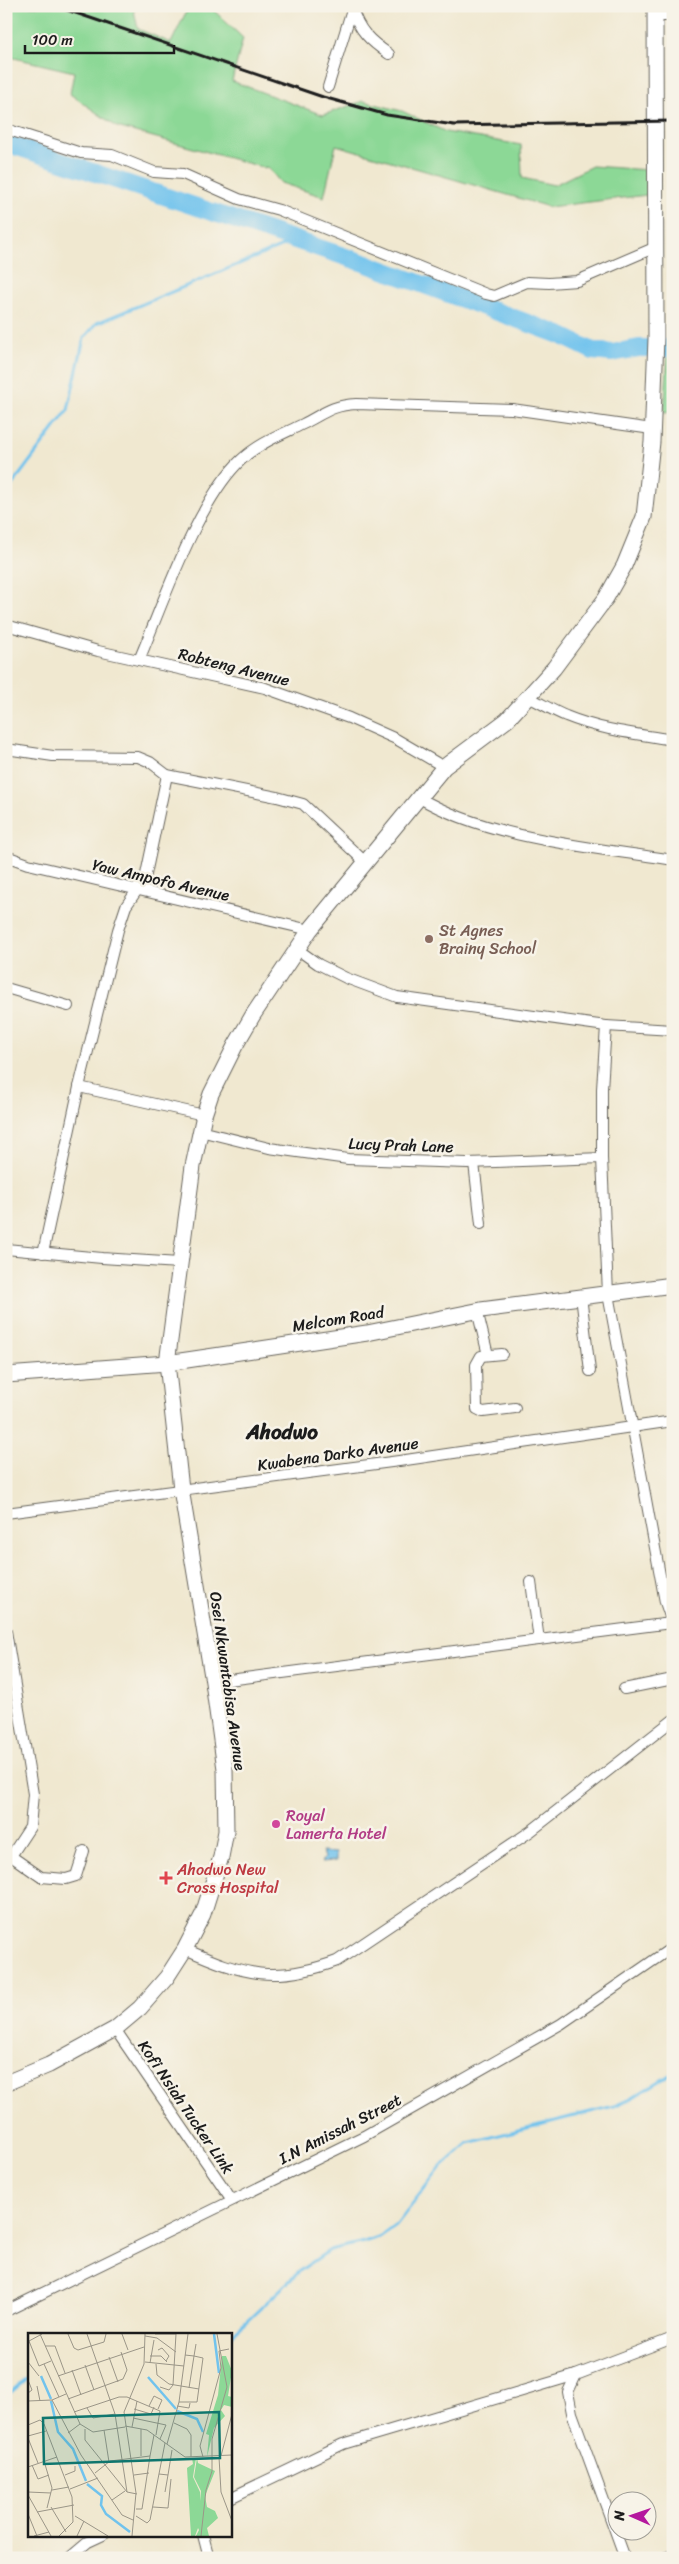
<svg xmlns="http://www.w3.org/2000/svg" width="679" height="2564" viewBox="0 0 679 2564" font-family="Sriracha,sans-serif">
  <style>
    .green { fill: #8cd896; stroke: #547a59 }
    .water { fill: #71c3ed; stroke: #467084 }
    .lines { fill: none; stroke-linecap: round; stroke-linejoin: round }
    .stream { stroke: #71c3ed; stroke-width: 3 }
    .river { stroke: #71c3ed; stroke-width: 18 }
    .street-casing { stroke: #66635b; stroke-width: 12 }
    .secondary-casing { stroke: #66635b; stroke-width: 17 }
    .street { stroke: #fff; stroke-width: 10 }
    .secondary { stroke: #fff; stroke-width: 15 }
    .rail { stroke: #1c1c1c; stroke-width: 3 }
    .education-dot { fill: #8d6e63; stroke: #f7f3e8; stroke-width: 2 }
    .hotel-dot { fill: #d1479c; stroke: #f7f3e8; stroke-width: 2 }
    .health-dot { fill: #e0444e; stroke: #f7f3e8; stroke-width: 2 }
    .labels { text-anchor: middle; dominant-baseline: central; stroke-width: 5; stroke-linejoin: round; paint-order: stroke }
    .street-label { font-size: 16px; fill: #1c1c1c; stroke: #f7f3e8 }
    .education-label { font-size: 16px; fill: #785e54; stroke: #f7f3e8; text-anchor: start }
    .hotel-label { font-size: 16px; fill: #b23c85; stroke: #f7f3e8; text-anchor: start }
    .health-label { font-size: 16px; fill: #be3a42; stroke: #f7f3e8; text-anchor: start }
    .district-label { font-size: 21px; font-weight: bold; fill: #1c1c1c; stroke: #f7f3e8 }
    .inset-river { fill: none; stroke: #71c3ed; stroke-width: 2.5 }
    .inset-road { fill: none; stroke: #9b9688; stroke-width: 1 }
    .view { fill: #0f766e; fill-opacity: 0.15; stroke: #0f766e; stroke-width: 2.5 }
    .inset-edge { fill: none; stroke: #1c1c1c; stroke-width: 2.5 }
  </style>
  <rect width="100%" height="100%" fill="#f7f3e8"/>
  <filter id="ink" filterUnits="userSpaceOnUse"><feTurbulence type="fractalNoise" baseFrequency=".02" numOctaves="2"/><feDisplacementMap in="SourceGraphic" scale="10" xChannelSelector="R" yChannelSelector="G"/><feConvolveMatrix kernelMatrix="1 2 1 2 8 2 1 2 1" color-interpolation-filters="sRGB"/></filter>
  <filter id="wash" filterUnits="userSpaceOnUse"><feTurbulence type="fractalNoise" baseFrequency=".0096" numOctaves="4" result="noise"/><feDisplacementMap in="SourceGraphic" scale="20" xChannelSelector="R" yChannelSelector="G"/><feGaussianBlur stdDeviation="1.12" result="paint"/><feColorMatrix in="noise" values="0 0 0 0 0 0 0 0 0 0 0 0 0 0 0 0 0 1.4 0 .05"/><feComposite in="paint" operator="in"/></filter>
  <g filter="url(#wash)">
    <rect width="100%" height="100%" fill="#f0e8d0"/>
    <g class="green">
      <path d="M6,6H133L138,29L171,43L189,6H209L243,38L232,81L323,115L363,101L402,111L446,132L521,145L522,178L554,185L592,166L648,170L647,195L549,207L336,145L324,197L281,183L269,169L117,127L70,94L74,72L6,56Z"/>
      <path d="M668,354L673,356V412L664,413Z"/>
    </g>
    <path class="water" d="M322,1852L336,1853V1861L321,1862L324,1858Z"/>
    <g class="lines">
      <g class="stream">
        <path d="M6,493L68,410L84,338L97,323L297,240"/>
        <path d="M230,2337L302,2269L330,2250L364,2242L381,2236L396,2225L441,2167L468,2143L614,2106L630,2099L673,2073"/>
        <path d="M6,2396L29,2377"/>
      </g>
      <path class="river" d="M6,143L370,265L560,335L593,351L612,353L639,348H673"/>
    </g>
  </g>
  <g filter="url(#ink)">
    <g class="lines">
      <g class="street-casing">
        <g id="street">
          <path d="M352,8C359,31 370,41 389,54"/>
          <path d="M656,16H673"/>
          <path d="M328,87L353,6"/>
          <path d="M6,129L81,153L112,155L154,172L183,174L239,199L279,210L486,294L494,296L527,282L549,283L577,281L656,247"/>
          <path d="M6,625L98,651L265,688L349,718L396,739L444,767"/>
          <path d="M139,660C163,604 197,501 241,460C259,443 281,435 303,424C323,414 332,405 356,404L512,409L652,429"/>
          <path d="M528,697C541,703 553,711 566,716C600,730 637,734 673,740"/>
          <path d="M6,749L53,756L138,757L150,762L167,775"/>
          <path d="M418,797C488,839 592,847 673,860"/>
          <path d="M6,856L28,864L310,930"/>
          <path d="M297,949L318,964L346,978L397,997L606,1026L602,1089V1158L608,1294L665,1602L673,1625"/>
          <path d="M6,988L68,1006"/>
          <path d="M606,1026L673,1030"/>
          <path d="M79,1087L204,1115"/>
          <path d="M200,1131L269,1148L348,1159L467,1163L602,1158"/>
          <path d="M474,1163L481,1224"/>
          <path d="M6,1249L102,1258L179,1263"/>
          <path d="M43,1253L79,1087L118,930L126,906L145,879L167,775L277,797L303,804L365,862"/>
          <path d="M581,1296L590,1371"/>
          <path d="M477,1310L488,1355"/>
          <path d="M502,1354L481,1356L476,1365L477,1409L483,1412L515,1408"/>
          <path d="M6,1513L399,1461L673,1421"/>
          <path d="M531,1582L539,1640"/>
          <path d="M6,1631L33,1794L30,1827L11,1856L6,1859"/>
          <path d="M213,1682L671,1623"/>
          <path d="M624,1689L673,1679"/>
          <path d="M11,1856L41,1877L66,1879L76,1876L84,1851"/>
          <path d="M185,1949C244,1975 275,1984 337,1961L531,1831L673,1720"/>
          <path d="M115,2029L232,2200"/>
          <path d="M6,2311L364,2136L561,2024L673,1947"/>
          <path d="M576,2375L568,2392L572,2413L625,2558"/>
          <path d="M230,2498L343,2444L576,2375L673,2338"/>
          <path d="M203,2535L209,2558"/>
          <path d="M69,2558L88,2542L103,2535"/>
          <path d="M664,2558L673,2555"/>
        </g>
      </g>
      <g class="secondary-casing">
        <g id="secondary">
          <path d="M6,1375L167,1363L367,1333L481,1310L673,1285"/>
          <path d="M6,2083L49,2065L115,2029L140,2008L167,1977L185,1949L203,1914L221,1857L226,1831L225,1769L213,1682L181,1489L167,1363L193,1166L204,1115L211,1094L235,1046L253,1015L310,930L444,767L507,720L554,668L606,598L624,566L644,517L652,442L656,338L655,6"/>
        </g>
      </g>
      <use href="#street" class="street"/>
      <use href="#secondary" class="secondary"/>
      <path class="rail" d="M55,6L323,97L387,115L454,125L673,121"/>
    </g>
  </g>
  <circle class="education-dot" cx="429" cy="939" r="5"/>
  <circle class="hotel-dot" cx="276" cy="1824" r="5"/>
  <path class="health-dot" d="M163.5 1870.5h5v5h5v5h-5v5h-5v-5h-5v-5h5z"/>
  <g class="labels">
    <g class="street-label">
      <text transform="translate(234 667) rotate(14)">Robteng Avenue</text>
      <text transform="translate(161 880) rotate(13)">Yaw Ampofo Avenue</text>
      <text transform="translate(401 1145) rotate(2)">Lucy Prah Lane</text>
      <text transform="translate(338 1319) rotate(-9)">Melcom Road</text>
      <text transform="translate(338 1454) rotate(-8)">Kwabena Darko Avenue</text>
      <text transform="translate(228 1681) rotate(82)">Osei Nkwantabisa Avenue</text>
      <text transform="translate(186 2107) rotate(56)">Kofi Nsiah Tucker Link</text>
      <text transform="translate(340 2129) rotate(-27)">I.N Amissah Street</text>
    </g>
    <g class="education-label">
      <text x="439" y="930">St Agnes<tspan x="439" dy="18">Brainy School</tspan></text>
    </g>
    <g class="hotel-label">
      <text x="286" y="1815">Royal<tspan x="286" dy="18">Lamerta Hotel</tspan></text>
    </g>
    <g class="health-label">
      <text x="177" y="1869">Ahodwo New<tspan x="177" dy="18">Cross Hospital</tspan></text>
    </g>
    <g class="district-label">
      <text x="282" y="1432">Ahodwo</text>
    </g>
  </g>
  <g transform="translate(28 2333)">
    <rect width="204" height="204" fill="#f0e8d0"/>
    <path d="M194,23H198L204,38L200,63L204,64V74L196,72L193,77L197,83L186,95L179,124L181,102L178,101L190,62ZM164,125H168L165,144L172,159V168L173,158L166,144L169,125L170,130L187,138L177,163L179,174L187,178L190,185L179,195L181,203H168L171,197L170,195L167,203H163L159,135L165,131Z" fill="#8cd896"/>
    <path class="inset-river" d="M186,1L191,40M13,43L23,66M120,44L148,76M23,68L30,99L45,116L58,148M149,78L169,86L175,99M59,151L74,163L73,172L78,181L102,199"/>
    <path class="inset-road" d="M12,1L52,91L65,99L97,94M14,1L1,8L11,33L23,28M40,1L46,15L50,17L76,9L78,1M59,1L87,81L99,159L109,161M94,1L100,17M127,1H148M117,3L129,5L148,19M17,13H27L37,40M130,17L134,15L141,23L138,28M157,22L166,23L161,55M122,23H133L139,29M81,24L90,49M0,29L11,43M117,29L156,33M122,30L126,7M16,31L31,64M128,31L129,42L141,51L171,56M57,32L66,57M44,37L53,62M30,43L116,14M0,47L4,57L0,60M145,52L148,1M9,53L12,68M132,54L141,57L145,52M40,66L95,46L99,37L93,19M24,67L38,61M0,68L24,67L53,122L94,182L105,187M151,69H169L175,25L166,23L168,11M121,73L126,63L134,67L130,76M149,73L161,75L162,70M59,75L65,85L87,81M106,76L123,81L126,74M46,79L91,64H99L132,78L128,102M105,85L138,92L132,106M146,90L159,96L163,102V124M0,92L12,87L16,91L44,164L45,189L31,203M97,93L119,97L157,124L204,122M104,94L109,68M57,96V107L99,159M76,97L81,129M40,100L52,91M0,103L18,98M0,105L10,130M139,111L151,69L160,1M113,123V96M193,123L204,81M175,124L172,113L193,35L191,18L201,16M191,124L193,159L204,188M16,128L24,155L19,175M4,132L10,146L21,142M0,134L29,124M67,140L82,128L122,123L126,102M131,141L140,142L137,159M37,142L47,138V133M106,142L121,140M140,142L144,117M42,156L70,145M24,157L41,154M0,159L23,160M0,162L23,203M84,167L97,158M23,174L38,199M125,174L140,175L143,146M108,176H114L122,123M9,179L46,172M0,181L9,203M47,183L80,203M108,183L119,190L122,187L137,110M6,203L21,199M49,203L56,188M104,203L108,160L96,79L116,31L117,1M173,203L178,157L184,138V106L199,54L189,1"/>
    <path class="view" d="M191,79L192,125L16,131L15,85Z"/>
    <rect width="204" height="204" class="inset-edge"/>
  </g>
  <rect width="679" height="2564" fill="none" stroke="#f7f3e8" stroke-width="25"/>
  <g transform="translate(632 2516) rotate(272)"><circle r="24" fill="#f7f3e8" stroke="#9f9d96"/>
  <path d="M0-4L9 19L0 12L-9 19Z" fill="#b5179e"/>
  <text y="-8" font-size="14" font-weight="bold" text-anchor="middle" fill="#1c1c1c">N</text>
  </g>
  <path d="M25 45v8h149v-8" fill="none" stroke="#1c1c1c" stroke-width="2.5"/>
  <text x="32" y="45" font-size="15" fill="#1c1c1c" stroke="#f7f3e8" stroke-width="4" paint-order="stroke">100 m</text>
</svg>
